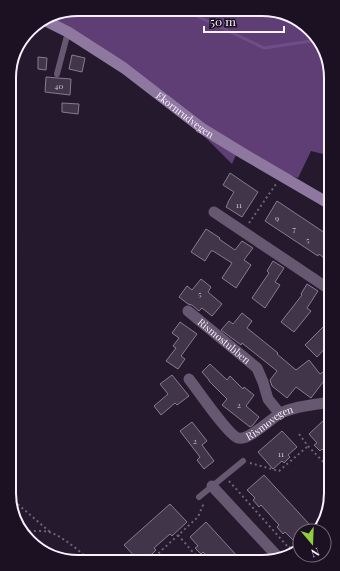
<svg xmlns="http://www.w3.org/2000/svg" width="340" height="571" viewBox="0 0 340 571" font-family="'Playfair Display',serif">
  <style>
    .forest { fill: #5f3e76 }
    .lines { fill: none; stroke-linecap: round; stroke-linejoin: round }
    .stream { stroke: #6f4e87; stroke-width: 3 }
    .building { fill: #41354a; stroke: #877a92 }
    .path { stroke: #6d6375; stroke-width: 2; stroke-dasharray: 2 3; stroke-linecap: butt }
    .service { stroke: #665871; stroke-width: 6 }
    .minor { stroke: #665871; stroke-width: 11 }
    .secondary { stroke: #8f78a0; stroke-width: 11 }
    .labels { text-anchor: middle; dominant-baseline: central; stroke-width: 3.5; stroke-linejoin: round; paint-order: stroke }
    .number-label { font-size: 8px; fill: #cbc2d2 }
    .street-label { font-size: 10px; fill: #f9f1ff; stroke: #1b1123 }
    .rim { fill: none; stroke: #f9f1ff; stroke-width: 2 }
  </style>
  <rect width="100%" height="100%" fill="#251a2d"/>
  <path class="forest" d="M78,9L276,10L307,26L326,52L327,155L311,151L298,178L236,155L232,164L206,138L158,98L110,64L44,22Z"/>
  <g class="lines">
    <path class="stream" d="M184,10L264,48L318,40"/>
  </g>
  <g class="building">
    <path d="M72,55L85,58L82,72L69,69Z"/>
    <path d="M38,57L47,58L46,70L38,69Z"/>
    <path d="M46,77L71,79L70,95L45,92Z"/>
    <path d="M62,103L79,104L78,114L62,112Z"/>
    <path d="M230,173L258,192L242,217L226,207L228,203V202L234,192L223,185Z"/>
    <path d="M277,201L328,235V252L324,258L319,254L318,256L265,221Z"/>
    <path d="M206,229L220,238L219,239L235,250L242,241L253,248L244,260L251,265L236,288L222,278L232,263L213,251H211L205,261L191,252Z"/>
    <path d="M273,261L284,268L275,282L280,285L265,308L252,298L269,273L267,271Z"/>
    <path d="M201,279L211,287L208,292L222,304L212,316L202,308L199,311L192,305L188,304L179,297L187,286L192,290Z"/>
    <path d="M307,284L318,291L307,308L311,311L294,332L281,322L302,295L301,294Z"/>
    <path d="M242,313L252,321L247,328L278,353L277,354L296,370L309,360L320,374L329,368V374L311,398L296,387L287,398L272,386L270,380L277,371L242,343L241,345L221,330L229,321L233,324Z"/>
    <path d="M329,321V344L317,357L305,345Z"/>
    <path d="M180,322L197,334L181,356L185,359L178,369L166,361L176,348L173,346L179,338L172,333Z"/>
    <path d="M210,364L227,380L230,376L243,389L244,387L254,395L246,406L259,417L253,425L250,427L222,405L227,399L209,381V380L202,372Z"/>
    <path d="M172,375L189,396L177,405L175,403L161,415L154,406L168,394L160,384Z"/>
    <path d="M325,419L330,424V458L322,449L320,451L314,445L317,443L309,434Z"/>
    <path d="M192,422L207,441L202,445L214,461L204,469L197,460L200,457L180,431Z"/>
    <path d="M282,431L297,447L288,455L290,457L284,463L282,461L273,469L258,452Z"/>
    <path d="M264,475L310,525L303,531H300V534L293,540L285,532L283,534L277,527L279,525L261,505L259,507L253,500L255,498L247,490Z"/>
    <path d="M170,504L187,522L172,536L170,534L154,548L156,550L150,556L148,554L141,560H138L124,545Z"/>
    <path d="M206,522L239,558H209L203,552L201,554L195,548L198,546L190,537Z"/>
  </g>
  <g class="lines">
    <g class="path">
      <path d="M249,223L276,184"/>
      <path d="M299,434L308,446L331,470"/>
      <path d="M250,463L279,471L308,446"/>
      <path d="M229,481L289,548L300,538"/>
      <path d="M14,501L50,532"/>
      <path d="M308,531L324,516"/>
      <path d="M24,532C31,531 45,530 52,533C66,539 79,551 91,561"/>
      <path d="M178,535L199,559"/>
      <path d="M151,560L198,517L203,505L202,503"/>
    </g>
    <g class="service">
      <path d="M57,74L68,32"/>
      <path d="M199,497L243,461"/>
    </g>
    <g class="minor">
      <path d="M214,212L329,289"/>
      <path id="s1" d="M188,311L257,368L263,382L268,399L280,414"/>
      <path id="s2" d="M189,379C197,389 228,435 238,438C248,441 270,420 279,414C294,406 314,405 330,402"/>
      <path d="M212,486L278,557"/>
    </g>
    <path class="secondary" id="s3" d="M46,21L68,32L124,68L203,129L244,154L328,203"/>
  </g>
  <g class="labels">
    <g class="number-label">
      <text x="59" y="85">40</text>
      <text x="239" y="204">11</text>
      <text x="277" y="217">9</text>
      <text x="294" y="228">7</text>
      <text x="308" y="239">5</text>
      <text x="200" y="293">5</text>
      <text x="239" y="404">2</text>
      <text x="195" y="440">2</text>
      <text x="281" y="453">11</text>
    </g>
    <g class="street-label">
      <text stroke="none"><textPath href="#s3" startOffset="168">Ekornrudvegen</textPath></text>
      <text stroke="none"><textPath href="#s1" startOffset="47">Rismostubben</textPath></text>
      <text stroke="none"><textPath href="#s2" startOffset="113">Rismovegen</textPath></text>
    </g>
  </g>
  <path d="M0 0H340V571H0ZM78 16H262A62 62 0 0 1 324 78V493A62 62 0 0 1 262 555H78A62 62 0 0 1 16 493V78A62 62 0 0 1 78 16Z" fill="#1b1123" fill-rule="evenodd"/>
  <path class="rim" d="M78 16H262A62 62 0 0 1 324 78V493A62 62 0 0 1 262 555H78A62 62 0 0 1 16 493V78A62 62 0 0 1 78 16Z"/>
  <g transform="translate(312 543) rotate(161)"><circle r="19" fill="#1b1123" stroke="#746b7b"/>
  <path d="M0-3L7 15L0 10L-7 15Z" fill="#90cd40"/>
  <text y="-6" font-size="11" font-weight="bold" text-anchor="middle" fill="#f9f1ff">N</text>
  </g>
  <path d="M204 26v6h80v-6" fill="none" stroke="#f9f1ff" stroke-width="2"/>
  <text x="210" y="26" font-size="12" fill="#f9f1ff" stroke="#1b1123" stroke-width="3" paint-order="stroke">50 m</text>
</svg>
